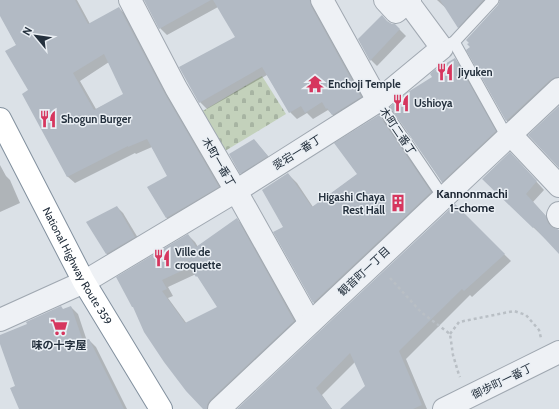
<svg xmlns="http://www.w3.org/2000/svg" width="559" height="409" viewBox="0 0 559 409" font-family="Cabin,'Noto Sans JP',sans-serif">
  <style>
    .cemetery { fill: url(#cemetery-stones) }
    .shadow { fill: #0003; fill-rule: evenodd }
    .building { fill: #b2bac4; fill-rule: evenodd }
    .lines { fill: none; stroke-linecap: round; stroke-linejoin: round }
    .lane-casing { stroke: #a0a8b1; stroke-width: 13 }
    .street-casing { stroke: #a0a8b1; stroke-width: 24 }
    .highway-casing { stroke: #82909e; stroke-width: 24 }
    .path { stroke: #b9bfc5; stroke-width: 2.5; stroke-dasharray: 3 3; stroke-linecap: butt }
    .lane { stroke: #eef1f5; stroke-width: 11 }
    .street { stroke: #eef1f5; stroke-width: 22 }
    .highway { stroke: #fff; stroke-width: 22 }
    .labels { text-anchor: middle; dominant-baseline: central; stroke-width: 3; stroke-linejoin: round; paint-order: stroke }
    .poi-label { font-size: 11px; font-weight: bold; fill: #24303d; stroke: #eaeff4; text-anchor: start }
    .street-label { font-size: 11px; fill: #24303d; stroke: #eaeff4 }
    .neighbourhood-label { font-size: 12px; font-weight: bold; fill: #17212e; stroke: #eaeff4 }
  </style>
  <defs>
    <pattern id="cemetery-stones" width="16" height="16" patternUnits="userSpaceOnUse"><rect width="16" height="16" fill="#c3d1bb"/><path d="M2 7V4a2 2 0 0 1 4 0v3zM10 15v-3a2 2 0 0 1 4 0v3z" fill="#a7b4a2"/></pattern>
  </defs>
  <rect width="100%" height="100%" fill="#dbe1e7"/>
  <path class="cemetery" d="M262,76L286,114L225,151L201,112Z"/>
  <g class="shadow">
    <path d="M0,0H77L90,24L119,8L126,15L225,194L174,225L167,218L149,188L168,176L152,147L136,154L135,153L75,183L67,176L29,91L17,46L1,16H0ZM109,62L125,95L96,109L80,81Z"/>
    <path d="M145,0H314L368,104L340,122L328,110L313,119L307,113L297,119L290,112L267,75L207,109L200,102L237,37L218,7L167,35L160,28Z"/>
    <path d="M437,0H501L496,3L466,35L458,27L448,10Z"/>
    <path d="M502,0H559V87L515,128L507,121L468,50L472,47Z"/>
    <path d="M391,25H395L406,36L377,66L371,60L359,39Z"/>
    <path d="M455,59L460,65L501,138L448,187L442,182L392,107L433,77Z"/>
    <path d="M379,116L388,125L439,201L322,311L314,303L275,233L285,227L288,174L297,183L313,207L358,174Z"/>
    <path d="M254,140L273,162L247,179L241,173Z"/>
    <path d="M518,161L544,190L533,202L553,224L555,229L559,230V252L483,179Z"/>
    <path d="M0,165L6,176L10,180L20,203L0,212Z"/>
    <path d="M455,206L511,261L472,297L470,295L406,359L427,409H341L366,387L355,362L322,395L332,409H239Z"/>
    <path d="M117,207L123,213L141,243L113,260L107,254L88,223Z"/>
    <path d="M237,219L243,226L301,328L216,409H205L135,308L188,235L195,242L198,247ZM196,274L201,281L218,307L187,324L168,298L173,296L168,287Z"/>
    <path d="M71,307L78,314L87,341L89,340L96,347L127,409H20L16,387L0,341V336Z"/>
  </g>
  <g class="building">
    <path d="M0,0H75L88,24L119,7L165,94L219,187L166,218L147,187L167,176L147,139L128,147V146L67,177L22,94L28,90L5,51L16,45L0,16ZM104,54L123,94L94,110L73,73Z"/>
    <path d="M144,0H211L159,29Z"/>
    <path d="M213,0H310L311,6L361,97L332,115L327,108L326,109L322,102L305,113L301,106L289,113L262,67L199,103L179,67L235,37L223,17Z"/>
    <path d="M440,0H483L458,28Z"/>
    <path d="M500,0H559V77H556L550,80L506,121L466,50L470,47L467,44L469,43L466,40L498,5Z"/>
    <path d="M382,15L387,21L392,24H395L400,29L370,61L358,39Z"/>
    <path d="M455,58L496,131L442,182L390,107L408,92L432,77L430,74L433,71Z"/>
    <path d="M559,106V168L528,135Z"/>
    <path d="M379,115L431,192L313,303L273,232L283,227L262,190L288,173L312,207L357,174L334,143Z"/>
    <path d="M254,139L268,156L240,174L229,154Z"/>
    <path d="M510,152L537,181L526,194L546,216L548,223L552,227L559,230V254L534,227L533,228L482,179Z"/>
    <path d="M455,204L505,254L464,291L462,289L399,351L422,405L413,409H340L365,386L350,353L316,388L332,409H237Z"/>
    <path d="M117,206L135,237L106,254L86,222Z"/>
    <path d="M237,218L294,321L210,400L207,405V409H203L186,391L164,362L144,332L133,307H132L116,277L188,234L196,247ZM190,267L196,277L197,276L217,307L185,323L162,291L167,289L162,280Z"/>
    <path d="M61,306L63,309L71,306L83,341L89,339L124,409H19L10,388L15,386L0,344V335L27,324L26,322Z"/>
  </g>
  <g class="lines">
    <g class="lane-casing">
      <g id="lane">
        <path d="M454,42L507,137"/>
        <path d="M448,45L454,42L493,0"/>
        <path d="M378,101L443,197"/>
      </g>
    </g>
    <g class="street-casing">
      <g id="street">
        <path d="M130,0L176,88L236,191L310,323"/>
        <path d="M322,0L378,101"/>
        <path d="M385,0L396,12L410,0"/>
        <path d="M510,134L559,186"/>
        <path d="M559,213L558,215L559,217"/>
        <path d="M0,320L84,282L236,191L378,101L442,48L408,2"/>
        <path d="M219,409L559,89"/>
        <path d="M444,409L559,352"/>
      </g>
    </g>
    <g class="highway-casing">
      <g id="highway">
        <path id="s1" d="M0,119L84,282L161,409"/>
      </g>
    </g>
    <g class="path">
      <path d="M390,278L421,312L450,334L453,355L459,375L460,377"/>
      <path d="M450,334L459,322L514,311L526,315L539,330L541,338"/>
    </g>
    <use href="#lane" class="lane"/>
    <use href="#street" class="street"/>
    <use href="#highway" class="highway"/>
  </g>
  <defs>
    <g id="restaurant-bare" transform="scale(1.38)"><path d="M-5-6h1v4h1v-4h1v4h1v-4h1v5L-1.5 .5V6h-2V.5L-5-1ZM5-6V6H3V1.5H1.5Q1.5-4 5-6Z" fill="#d6365e" stroke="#eaeff4" stroke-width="2.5" paint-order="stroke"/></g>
    <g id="temple-bare" transform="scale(1.38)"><path d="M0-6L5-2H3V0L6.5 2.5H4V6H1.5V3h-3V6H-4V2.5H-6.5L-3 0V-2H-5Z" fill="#d6365e" stroke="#eaeff4" stroke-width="2.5" paint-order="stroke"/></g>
    <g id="building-bare" transform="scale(1.38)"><path d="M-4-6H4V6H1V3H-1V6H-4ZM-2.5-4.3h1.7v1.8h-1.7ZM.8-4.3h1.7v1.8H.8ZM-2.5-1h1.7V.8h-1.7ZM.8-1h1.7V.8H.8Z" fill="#d6365e" stroke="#eaeff4" stroke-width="2.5" paint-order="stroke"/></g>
    <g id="supermarket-bare" transform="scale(1.38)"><path d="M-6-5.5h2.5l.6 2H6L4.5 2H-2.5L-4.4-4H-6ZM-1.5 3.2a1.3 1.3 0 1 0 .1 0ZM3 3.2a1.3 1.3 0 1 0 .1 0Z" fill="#d6365e" stroke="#eaeff4" stroke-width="2.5" paint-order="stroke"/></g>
  </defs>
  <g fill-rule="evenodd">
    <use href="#restaurant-bare" x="445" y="72"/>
    <use href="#temple-bare" x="315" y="84"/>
    <use href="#restaurant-bare" x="401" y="103"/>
    <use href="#restaurant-bare" x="48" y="119"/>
    <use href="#building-bare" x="398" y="203"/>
    <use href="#restaurant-bare" x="162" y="258"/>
    <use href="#supermarket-bare" x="59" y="327"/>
  </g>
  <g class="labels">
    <g class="poi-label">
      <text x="458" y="72">Jiyuken</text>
      <text x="328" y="84">Enchoji Temple</text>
      <text x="414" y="103">Ushioya</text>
      <text x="61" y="119">Shogun Burger</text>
      <text x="385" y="197" text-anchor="end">Higashi Chaya<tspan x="385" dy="13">Rest Hall</tspan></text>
      <text x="175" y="252">Ville de<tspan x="175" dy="13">croquette</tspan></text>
      <text x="59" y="345" text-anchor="middle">味の十字屋</text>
    </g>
    <g class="street-label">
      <text transform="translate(398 131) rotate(56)">木町二番丁</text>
      <text transform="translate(297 152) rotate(-32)">愛宕一番丁</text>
      <text transform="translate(219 162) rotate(60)">木町一番丁</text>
      <text stroke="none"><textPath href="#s1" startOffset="166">National Highway Route 359</textPath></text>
      <text transform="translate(364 271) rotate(-43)">観音町一丁目</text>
      <text transform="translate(502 381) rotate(-26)">御歩町一番丁</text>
    </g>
    <g class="neighbourhood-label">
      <text x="472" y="193">Kannonmachi<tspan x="472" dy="14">1-chome</tspan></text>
    </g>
  </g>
  <g transform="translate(36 36) rotate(299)" stroke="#eaeff4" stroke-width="3" paint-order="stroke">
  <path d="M0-3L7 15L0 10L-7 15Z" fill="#24303d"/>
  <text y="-6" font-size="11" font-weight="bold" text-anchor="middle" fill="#24303d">N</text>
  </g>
</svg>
